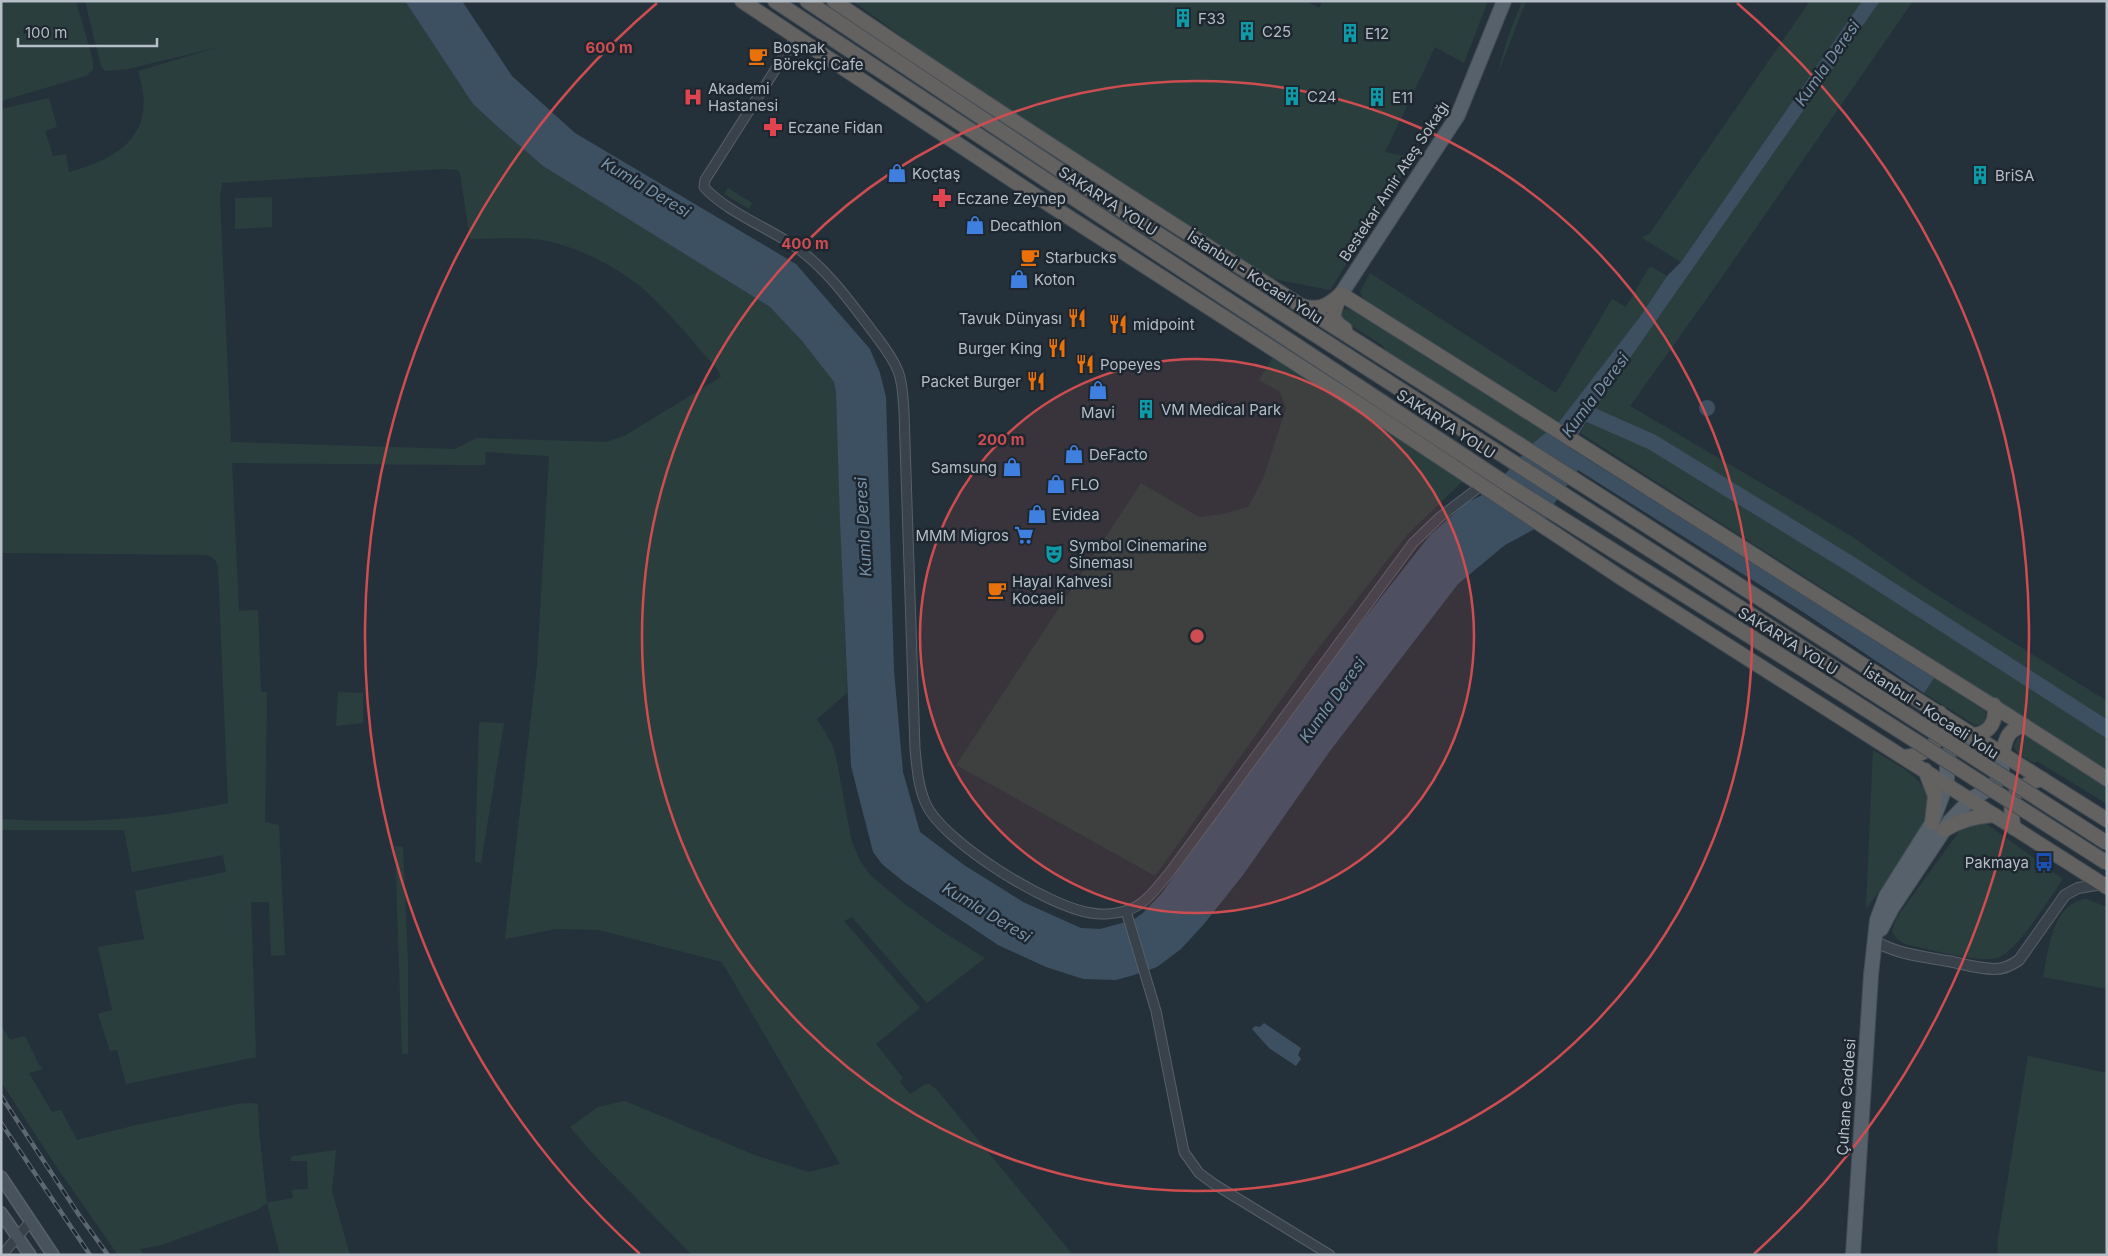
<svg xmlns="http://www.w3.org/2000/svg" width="2108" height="1256" viewBox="0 0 2108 1256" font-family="Inter,sans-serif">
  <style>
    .green { fill: #2a3f3d; fill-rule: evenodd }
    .water { fill: #3d5062 }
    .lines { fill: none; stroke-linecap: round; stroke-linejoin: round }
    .river { stroke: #3d5062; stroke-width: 16 }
    .minor-casing { stroke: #576069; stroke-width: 11 }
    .tertiary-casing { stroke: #576069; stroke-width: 12 }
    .secondary-casing { stroke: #576069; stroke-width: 14 }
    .primary-casing { stroke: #454e57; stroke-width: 16 }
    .trunk-casing { stroke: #444d56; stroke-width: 16 }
    .minor { stroke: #39424b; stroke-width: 9 }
    .tertiary { stroke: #39424b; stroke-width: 10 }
    .secondary { stroke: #47525d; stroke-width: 11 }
    .primary { stroke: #57616b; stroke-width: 14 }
    .trunk { stroke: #646261; stroke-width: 14 }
    .rail-casing { stroke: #5b6771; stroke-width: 4.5 }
    .rail { stroke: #1e2730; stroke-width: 2.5; stroke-dasharray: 8; stroke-linecap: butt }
    .trunk-bridge-casing { stroke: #444d56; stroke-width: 16; stroke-linecap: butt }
    .trunk-bridge { stroke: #646261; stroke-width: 14 }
    .ring { fill: none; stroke: #ce4d50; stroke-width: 2.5 }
    .labels { text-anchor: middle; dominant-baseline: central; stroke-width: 5; stroke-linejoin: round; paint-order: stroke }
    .poi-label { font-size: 15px; fill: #b5bdc6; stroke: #1e2730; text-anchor: start }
    .street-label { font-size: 15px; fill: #b5bdc6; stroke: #1e2730 }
    .water-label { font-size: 16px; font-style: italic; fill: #7891a7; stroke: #1e2730 }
    .centre { fill: #ce4d50; stroke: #1e2730; stroke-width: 2.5 }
    .ring-label { font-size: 15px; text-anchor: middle; font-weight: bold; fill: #ce4d50; stroke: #1e2730; stroke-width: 5; stroke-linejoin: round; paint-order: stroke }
  </style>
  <rect width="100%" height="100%" fill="#25313a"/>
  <g class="green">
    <path d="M1,1H76L93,61V69L86,76L1,101Z"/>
    <path d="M85,1H405L473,104L499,128L543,166L770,307L802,341L834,382L836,393L847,693L817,719L832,744L836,757L851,839L860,861L871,876L905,904L940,930L985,958L927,1003L852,917L844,921L920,1008L876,1044L903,1078L900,1082L910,1094L924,1085L929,1084L936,1089L1073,1255H692L595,1156L570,1127L598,1107L625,1101L757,1156L809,1172L840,1164L722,962L599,930L556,929L505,939L537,666L549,456L486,452L485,465H467L232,463L239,611L258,610L261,692H267L265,822L279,825L285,955L271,956L269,902H251L256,1057L126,1084L117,1050L110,1051L98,1014L112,1010L98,947L144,939L135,891L226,872L223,855L132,872L124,830H1V819C77,824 154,820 228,803L218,567L215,560L208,555L1,553V109L49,98L57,127L45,131L53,156L66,154L69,172C123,157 158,132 138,71L219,47L128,69L105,71L101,66ZM442,169L458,170L460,173L470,239C495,239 522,236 547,241C581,248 626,271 651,296C675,319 696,345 718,370L721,377L624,436L606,442L477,438L455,449L231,442L220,197L222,183Z"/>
    <path d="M853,1H1306L1319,8L1323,1H1488L1464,63L1435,47L1385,152L1413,158L1330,290L1269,278L939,64Z"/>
    <path d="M1522,1H1526L1497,76L1508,37Z"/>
    <path d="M1810,1H1862L1681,262L1642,238L1650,233Z"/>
    <path d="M1880,1H1913L1715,287L1630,406L1848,534L1921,585L2107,701V770L1580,433L1593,411Z"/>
    <path d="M728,188L752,203L749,209L724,194Z"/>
    <path d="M272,197V227L235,229V198Z"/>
    <path d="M1650,266L1667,276L1639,318L1559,422L1441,351L1364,300L1360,292L1370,273L1556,393L1612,299L1626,307Z"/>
    <path d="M1347,309L1356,311L1550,430L1532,444L1390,356L1382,345L1341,319L1340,317L1343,310Z"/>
    <path d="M1273,357L1464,480L1407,535L1313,655L1155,876L956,765L1141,483L1199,517L1223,514L1248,507L1263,479L1286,408L1280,392L1259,380Z"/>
    <path d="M1935,677L1982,706L1986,711L1985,721L1980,725H1975L1924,693Z"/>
    <path d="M338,692L363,693V723L336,726Z"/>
    <path d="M479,722L504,723L481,863L475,862Z"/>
    <path d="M2024,735L2107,784V804L2037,761L2035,763L2019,755L2014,747C2015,741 2018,738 2024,735Z"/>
    <path d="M1873,750C1888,760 1909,769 1920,783C1927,791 1930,802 1928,812C1922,837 1882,887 1866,909Z"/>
    <path d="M1984,822L2063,879C2049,898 2020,947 2000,957C1985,965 1924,948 1905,944C1899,941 1895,937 1892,931L1897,917L1961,829L1968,824Z"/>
    <path d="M395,846L403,847L408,965V1054H402Z"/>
    <path d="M2086,899L2107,907V989L2043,977C2049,951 2051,904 2086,899Z"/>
    <path d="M1,1025L10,1040L25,1036L39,1065L43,1069L29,1073L52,1112L61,1110L77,1140L136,1125L237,1104L251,1103L258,1104L259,1131L267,1203L293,1198L292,1190L308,1189L307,1161H290L292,1156L336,1150L332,1191L350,1255H280L267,1203L257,1210L162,1245L140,1249L144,1255H118L54,1163L1,1082Z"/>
    <path d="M2028,1056L2107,1073V1255H1997L1998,1238Z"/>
  </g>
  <g class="water">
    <path d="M405,1H462L512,76L575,133L796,264L870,349L880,373L886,397L894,671L903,772L920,832L964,865L1023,902L1081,928L1100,929L1133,920L1143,913L1161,894L1298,703L1430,535L1466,503L1490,491L1532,444L1559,422L1639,318L1667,276L1681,262L1862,1H1880L1593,411L1570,448L1935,677L1924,693L1803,612L1578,470L1549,511L1542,525L1505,545L1458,584L1330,751L1243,875L1204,924L1181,949L1157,967L1134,975L1116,980L1083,979L1046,967L998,945L904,882L882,864L873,852L851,766L840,521L836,393L834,382L802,341L770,307L543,166L499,128L473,104Z"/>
    <circle cx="1707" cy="408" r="8"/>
    <path d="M1264,1023L1301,1048L1298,1055L1301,1059L1296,1066L1269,1048L1252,1029L1255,1026L1260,1027Z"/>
  </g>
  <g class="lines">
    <path class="river" d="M1584,412L1652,442L1852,565L2107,729"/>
    <g class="minor-casing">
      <g id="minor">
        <path d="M796,37L705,180L704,187C723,209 765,227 790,243C824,265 849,300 873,332C882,344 892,356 898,371C903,383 903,398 904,412L915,749C917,768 918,787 926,804C944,843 1049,907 1091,913C1101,915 1115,914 1125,911C1145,906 1157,887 1170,872L1413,543L1440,517L1482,485"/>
        <path d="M1126,911L1156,1011L1184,1152L1199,1173L1214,1184L1330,1255"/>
        <path d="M2,1255L30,1222"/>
      </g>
    </g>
    <g class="tertiary-casing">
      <path id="tertiary" d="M1875,941C1898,955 1927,957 1953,962C1966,965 1981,969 1995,969C2004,969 2012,965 2019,960L2065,895L2078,888L2102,884"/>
    </g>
    <g class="secondary-casing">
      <g id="secondary">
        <path d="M1,1177L53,1255"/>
        <path d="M1,1213L30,1255"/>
      </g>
    </g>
    <g class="primary-casing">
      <g id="primary">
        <path d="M1341,294L1458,115L1504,1"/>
        <path d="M1881,929L1892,908L1950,821L1971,799L1991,788L1998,780L2002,769L2003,754"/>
        <path d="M1853,1255L1871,975L1877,920L1886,896L1932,823L1947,783V762L1950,751L1959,742L1974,735"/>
      </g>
    </g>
    <g class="trunk-casing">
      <g id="trunk">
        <path d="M742,1L1053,207L1382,419L1623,579L2107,887"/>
        <path d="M775,1L1499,479L1812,675"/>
        <path d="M807,1L1082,185L1823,661"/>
        <path d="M834,1C1075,165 1323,319 1569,476C1748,590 1926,707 2107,820"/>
        <path d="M1341,294C1480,381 1618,469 1757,557C1873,632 1991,703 2107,779"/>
        <path d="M1341,294C1335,310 1327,318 1345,329"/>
        <path d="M1302,306C1319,311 1328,306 1341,294"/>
        <path d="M1974,735C1991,733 1997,720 1994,705"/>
        <path d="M2003,754C2005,738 2009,728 2025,726"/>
        <path d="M1904,757C1930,755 1945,740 1940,713"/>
        <path d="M1925,770L1935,796L1932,823"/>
        <path d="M2014,828C2007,799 2013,786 2042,779"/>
        <path d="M1944,830C1960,820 1975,816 1994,815"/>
      </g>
    </g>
    <use href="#minor" class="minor"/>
    <use href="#tertiary" class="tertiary"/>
    <use href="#secondary" class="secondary"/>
    <use href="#primary" class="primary"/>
    <use href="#trunk" class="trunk"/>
    <g class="rail-casing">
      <g id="rail">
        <path d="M1,1096L79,1215L108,1255"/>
        <path d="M1,1123L90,1255"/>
      </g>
    </g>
    <use href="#rail" class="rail"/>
    <g class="trunk-bridge-casing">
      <g id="trunk-bridge">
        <path d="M1823,661L2107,843"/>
        <path d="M1812,675L2107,863"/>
      </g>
    </g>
    <use href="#trunk-bridge" class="trunk-bridge"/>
  </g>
  <circle cx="1197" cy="636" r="277" fill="#ce4d50" fill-opacity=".12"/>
  <g class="ring">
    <circle cx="1197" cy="636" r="277"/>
    <circle cx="1197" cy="636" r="555"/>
    <path d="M640 1254A832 832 0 0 1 657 3M1737 3A832 832 0 0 1 1754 1254"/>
  </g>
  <defs>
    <g id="building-bare" transform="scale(1.5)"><path d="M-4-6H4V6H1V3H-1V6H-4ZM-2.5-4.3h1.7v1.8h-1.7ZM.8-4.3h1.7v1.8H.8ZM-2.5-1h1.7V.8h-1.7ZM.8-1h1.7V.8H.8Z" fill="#0f9aa8" stroke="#1e2730" stroke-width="2.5" paint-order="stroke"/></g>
    <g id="cafe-bare" transform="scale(1.5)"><path d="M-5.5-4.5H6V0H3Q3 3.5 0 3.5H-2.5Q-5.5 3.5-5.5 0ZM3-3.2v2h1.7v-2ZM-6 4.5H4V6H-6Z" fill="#e8710a" stroke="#1e2730" stroke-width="2.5" paint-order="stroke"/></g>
    <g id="hospital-bare" transform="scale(1.5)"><path d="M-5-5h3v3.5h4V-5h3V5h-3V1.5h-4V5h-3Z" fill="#e0444e" stroke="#1e2730" stroke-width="2.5" paint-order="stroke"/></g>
    <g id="pharmacy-bare" transform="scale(1.5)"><path d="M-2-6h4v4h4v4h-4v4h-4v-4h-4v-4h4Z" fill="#e0444e" stroke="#1e2730" stroke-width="2.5" paint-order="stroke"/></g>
    <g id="shop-bare" transform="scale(1.5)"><path d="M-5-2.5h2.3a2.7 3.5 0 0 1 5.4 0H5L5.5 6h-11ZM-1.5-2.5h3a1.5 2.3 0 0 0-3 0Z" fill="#3f7fe0" stroke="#1e2730" stroke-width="2.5" paint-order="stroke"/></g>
    <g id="restaurant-bare" transform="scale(1.5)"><path d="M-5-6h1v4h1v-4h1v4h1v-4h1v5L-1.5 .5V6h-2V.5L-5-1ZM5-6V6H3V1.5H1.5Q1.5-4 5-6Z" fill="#e8710a" stroke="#1e2730" stroke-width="2.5" paint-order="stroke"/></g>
    <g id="supermarket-bare" transform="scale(1.5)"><path d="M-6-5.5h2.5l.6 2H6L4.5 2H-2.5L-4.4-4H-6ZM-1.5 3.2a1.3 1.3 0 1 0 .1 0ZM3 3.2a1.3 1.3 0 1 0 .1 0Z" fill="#3f7fe0" stroke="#1e2730" stroke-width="2.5" paint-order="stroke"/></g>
    <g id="theatre-bare" transform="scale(1.5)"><path d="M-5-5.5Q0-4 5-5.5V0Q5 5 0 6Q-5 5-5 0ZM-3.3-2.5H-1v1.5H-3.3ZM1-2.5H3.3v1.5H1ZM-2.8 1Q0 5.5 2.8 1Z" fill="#0f9aa8" stroke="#1e2730" stroke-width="2.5" paint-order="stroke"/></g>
    <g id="bus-bare" transform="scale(1.5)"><path d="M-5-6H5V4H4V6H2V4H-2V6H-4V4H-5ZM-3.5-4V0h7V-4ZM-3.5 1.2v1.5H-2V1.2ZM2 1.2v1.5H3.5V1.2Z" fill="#1a4fb4" stroke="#1e2730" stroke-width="2.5" paint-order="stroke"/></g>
  </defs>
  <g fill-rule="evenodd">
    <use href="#building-bare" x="1183" y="18"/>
    <use href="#building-bare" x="1247" y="31"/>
    <use href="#building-bare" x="1350" y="33"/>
    <use href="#cafe-bare" x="758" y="56"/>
    <use href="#building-bare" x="1292" y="96"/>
    <use href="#hospital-bare" x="693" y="97"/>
    <use href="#building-bare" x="1377" y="97"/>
    <use href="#pharmacy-bare" x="773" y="127"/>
    <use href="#shop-bare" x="897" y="173"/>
    <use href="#building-bare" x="1980" y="175"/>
    <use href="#pharmacy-bare" x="942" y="198"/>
    <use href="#shop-bare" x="975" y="225"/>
    <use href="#cafe-bare" x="1030" y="257"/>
    <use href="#shop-bare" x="1019" y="279"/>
    <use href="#restaurant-bare" x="1077" y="318"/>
    <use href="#restaurant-bare" x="1118" y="324"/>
    <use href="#restaurant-bare" x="1057" y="348"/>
    <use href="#restaurant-bare" x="1085" y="364"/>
    <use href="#restaurant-bare" x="1036" y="381"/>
    <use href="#shop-bare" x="1098" y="390"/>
    <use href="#building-bare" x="1146" y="409"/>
    <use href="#shop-bare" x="1074" y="454"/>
    <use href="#shop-bare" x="1012" y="467"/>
    <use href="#shop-bare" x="1056" y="484"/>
    <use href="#shop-bare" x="1037" y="514"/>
    <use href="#supermarket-bare" x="1024" y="535"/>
    <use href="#theatre-bare" x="1054" y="554"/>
    <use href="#cafe-bare" x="997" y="590"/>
    <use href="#bus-bare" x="2044" y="862"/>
  </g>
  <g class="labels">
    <g class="poi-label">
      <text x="1198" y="18">F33</text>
      <text x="1262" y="31">C25</text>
      <text x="1365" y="33">E12</text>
      <text x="773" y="47">Boşnak<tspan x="773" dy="17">Börekçi Cafe</tspan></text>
      <text x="708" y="88">Akademi<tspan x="708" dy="17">Hastanesi</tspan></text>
      <text x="1307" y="96">C24</text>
      <text x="1392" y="97">E11</text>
      <text x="788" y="127">Eczane Fidan</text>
      <text x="912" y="173">Koçtaş</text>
      <text x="1995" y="175">BriSA</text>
      <text x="957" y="198">Eczane Zeynep</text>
      <text x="990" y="225">Decathlon</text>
      <text x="1045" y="257">Starbucks</text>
      <text x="1034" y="279">Koton</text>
      <text x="1062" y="318" text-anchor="end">Tavuk Dünyası</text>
      <text x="1133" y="324">midpoint</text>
      <text x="1042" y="348" text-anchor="end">Burger King</text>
      <text x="1100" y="364">Popeyes</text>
      <text x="1021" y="381" text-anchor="end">Packet Burger</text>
      <text x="1161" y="409">VM Medical Park</text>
      <text x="1098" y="412" text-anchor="middle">Mavi</text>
      <text x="1089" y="454">DeFacto</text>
      <text x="997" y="467" text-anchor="end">Samsung</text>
      <text x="1071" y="484">FLO</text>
      <text x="1052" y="514">Evidea</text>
      <text x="1009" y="535" text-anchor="end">MMM Migros</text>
      <text x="1069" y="545">Symbol Cinemarine<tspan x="1069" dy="17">Sineması</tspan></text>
      <text x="1012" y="581">Hayal Kahvesi<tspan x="1012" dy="17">Kocaeli</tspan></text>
      <text x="2029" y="862" text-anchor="end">Pakmaya</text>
    </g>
    <g class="street-label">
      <text transform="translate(1394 181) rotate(-57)">Bestekar Amir Ateş Sokağı</text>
      <text transform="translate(1108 201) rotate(33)">SAKARYA YOLU</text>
      <text transform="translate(1255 277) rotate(33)">İstanbul - Kocaeli Yolu</text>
      <text transform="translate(1446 424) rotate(33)">SAKARYA YOLU</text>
      <text transform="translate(1788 641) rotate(32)">SAKARYA YOLU</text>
      <text transform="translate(1931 712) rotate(33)">İstanbul - Kocaeli Yolu</text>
      <text transform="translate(1846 1097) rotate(-86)">Çuhane Caddesi</text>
    </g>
    <g class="water-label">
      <text transform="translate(1827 63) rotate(-55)">Kumla Deresi</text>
      <text transform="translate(646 187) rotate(31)">Kumla Deresi</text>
      <text transform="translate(1595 395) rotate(-53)">Kumla Deresi</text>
      <text transform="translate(863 527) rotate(-93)">Kumla Deresi</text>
      <text transform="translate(1332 700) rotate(-54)">Kumla Deresi</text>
      <text transform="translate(987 912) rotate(31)">Kumla Deresi</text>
    </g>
  </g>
  <circle cx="1197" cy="636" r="8" class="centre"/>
  <g class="ring-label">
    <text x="609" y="53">600 m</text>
    <text x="805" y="249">400 m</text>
    <text x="1001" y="445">200 m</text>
  </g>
  <rect width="2108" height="1256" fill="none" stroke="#b5bdc6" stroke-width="5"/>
  <path d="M18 38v8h139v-8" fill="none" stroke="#b5bdc6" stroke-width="2.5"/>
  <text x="25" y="38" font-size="15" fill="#b5bdc6" stroke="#1e2730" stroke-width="4" paint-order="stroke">100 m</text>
</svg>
